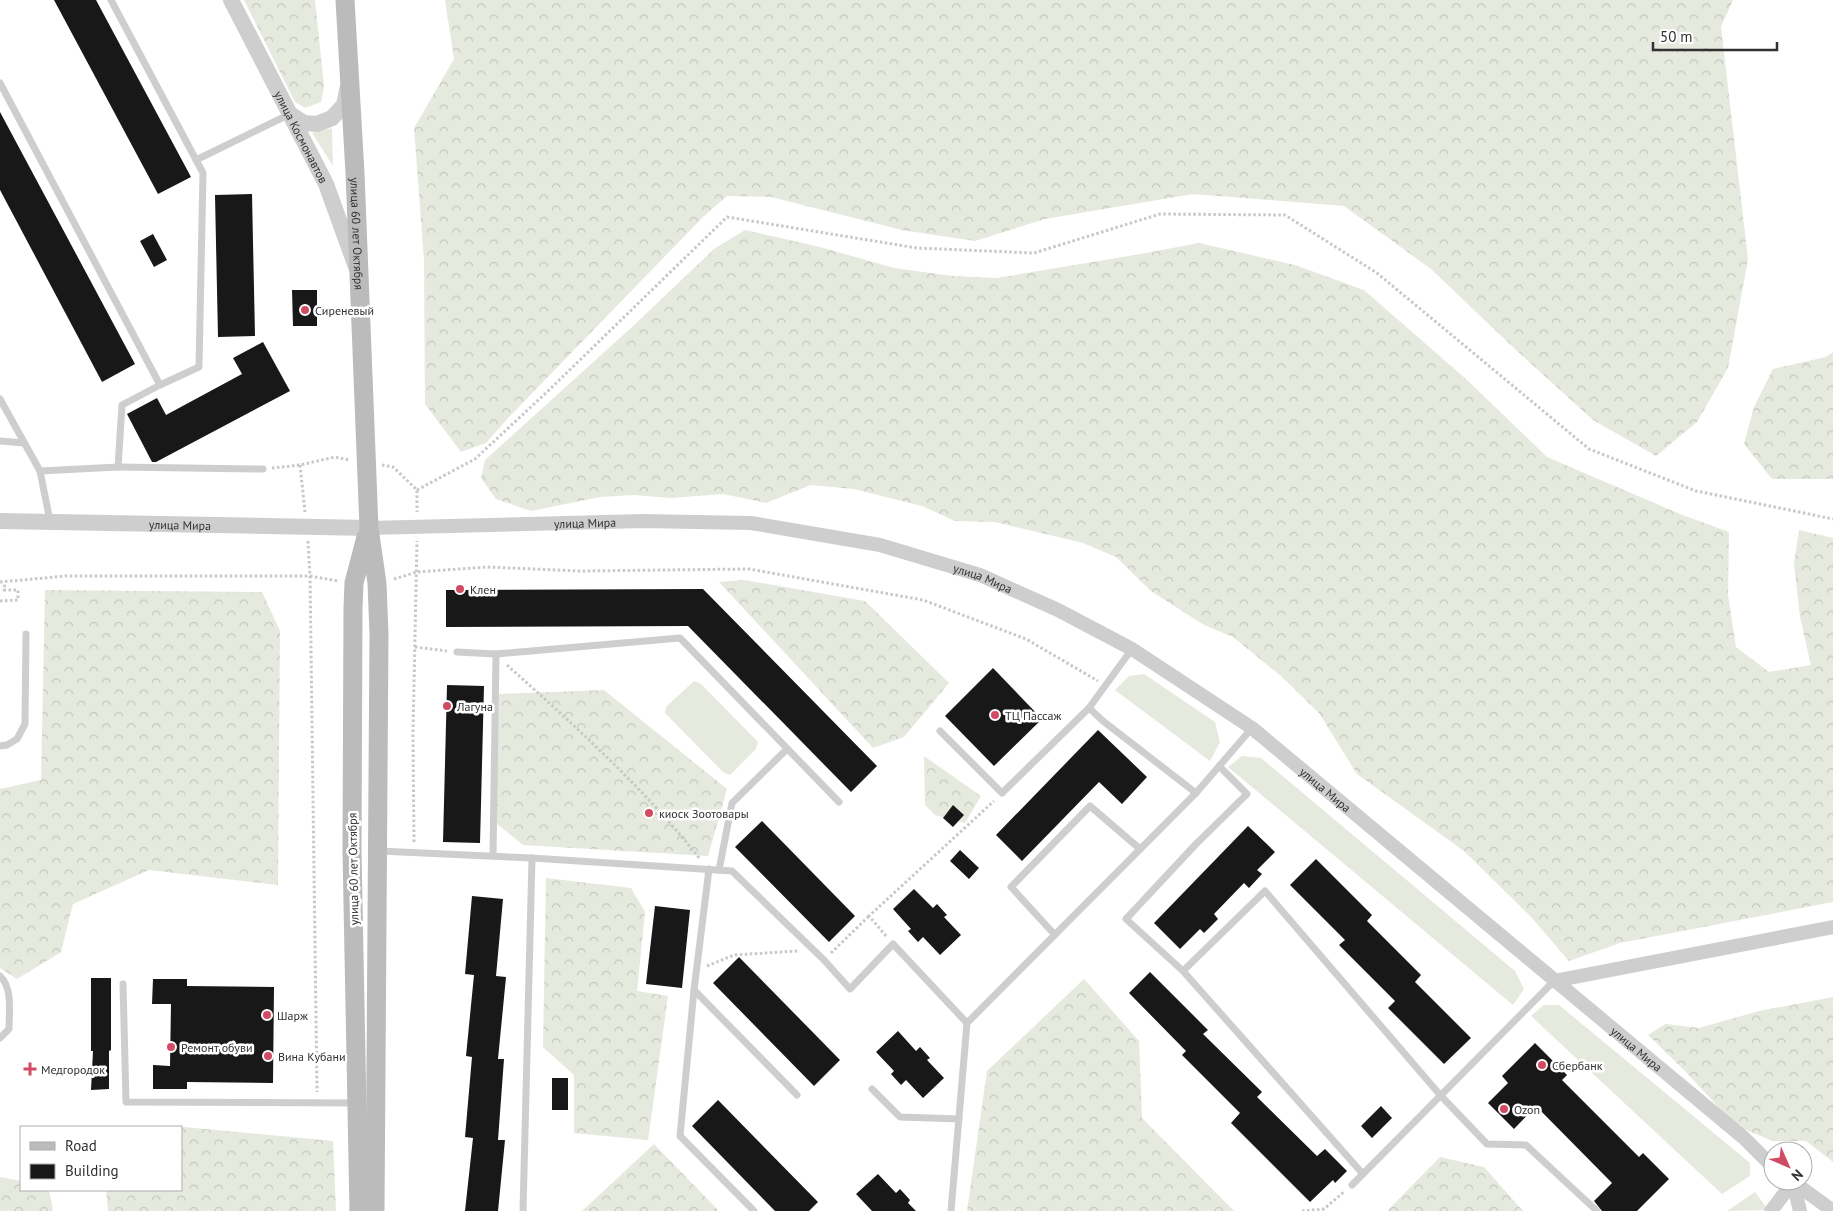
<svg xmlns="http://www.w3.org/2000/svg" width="1833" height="1211" viewBox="0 0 1833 1211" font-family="'PT Sans',sans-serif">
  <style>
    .grass { fill: #e5e9de }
    .forest { fill: url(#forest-crowns) }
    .building { fill: #181818 }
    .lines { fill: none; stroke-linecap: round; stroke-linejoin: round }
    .path { stroke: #c8c8c8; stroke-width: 3; stroke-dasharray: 2.5 2.5; stroke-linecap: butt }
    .service { stroke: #cecece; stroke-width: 7 }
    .minor { stroke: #cecece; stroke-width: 14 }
    .tertiary { stroke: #cecece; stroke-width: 16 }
    .secondary { stroke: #bbb; stroke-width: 19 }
    .poi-dot { fill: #d14b63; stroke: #fff; stroke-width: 2 }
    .labels { text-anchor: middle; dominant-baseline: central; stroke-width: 5; stroke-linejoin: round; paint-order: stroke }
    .street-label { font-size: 12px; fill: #313131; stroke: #fff }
    .poi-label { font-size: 12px; fill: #313131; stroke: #fff; text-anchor: start }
  </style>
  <defs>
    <pattern id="forest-crowns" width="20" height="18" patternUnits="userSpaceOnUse" patternTransform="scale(1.25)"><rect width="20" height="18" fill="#e5e9de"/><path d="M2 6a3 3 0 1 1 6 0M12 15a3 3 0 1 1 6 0" fill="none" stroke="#c5c8bf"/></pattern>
  </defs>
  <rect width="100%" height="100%" fill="#fff"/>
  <g class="grass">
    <path d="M332,128L333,166L312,133Z"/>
    <path d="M1144,674L1215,722L1220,742L1210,761L1115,690L1129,676Z"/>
    <path d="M694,681L701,684L758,742L756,749L730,775L723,772L665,713L666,707Z"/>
    <path d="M1242,756L1261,758L1515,971L1524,989L1513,1005L1228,767Z"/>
    <path d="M1544,1005H1559L1750,1163V1176L1722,1194L1531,1016Z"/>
    <path d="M1755,1192L1768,1210L1727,1211Z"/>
  </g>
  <g class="forest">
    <path d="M244,0H315L324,87L321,102L305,108L295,102Z"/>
    <path d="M445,0H1733L1721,27L1748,259L1728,368L1697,422L1656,456L1593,420L1515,349L1431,269L1344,206L1193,194L1045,219L975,241L902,230L771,197L727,196L703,217L509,417L486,443L461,452L425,404L424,260L414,128L454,59Z"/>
    <path d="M745,230L820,247L894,268L952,276L997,278L1135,255L1199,243L1295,265L1364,290L1467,380L1547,457L1680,514L1729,532L1728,595L1736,647L1769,672L1811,665L1800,617L1794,564L1799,530L1833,538V902L1620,943L1569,961L1531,917L1464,851L1357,774L1319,713L1281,676L1233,637L1204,625L1151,591L1116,557L1083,543L995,522L955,521L922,506L854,489L811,485L766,503L723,494L671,498L633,495L600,497L531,511L496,499L481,478L485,460L632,327L714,249Z"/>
    <path d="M1833,352V479H1772L1744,444L1754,407L1773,369L1826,357Z"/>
    <path d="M744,580L865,601L949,683L904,737L873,748L719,582Z"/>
    <path d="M45,590L262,592L280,631L278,885L149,870L73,904L61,952L17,979L0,968V789L41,780Z"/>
    <path d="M604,690L727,789L708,856L523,845L495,822L499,694Z"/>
    <path d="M924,756L981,796L965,823L935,815L925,805Z"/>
    <path d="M546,878L631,888L645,912L637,991L668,996L648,1140L574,1133V1075L543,1047Z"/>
    <path d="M1084,979L1139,1041L1142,1118L1234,1211H967L987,1071Z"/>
    <path d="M1833,997V1162L1806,1141H1773L1736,1126L1685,1071L1648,1035L1665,1024L1699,1028L1759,1011Z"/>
    <path d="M173,1126L333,1141L336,1211H108L106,1190H181V1127H168Z"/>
    <path d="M654,1144L719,1211H582Z"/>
    <path d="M1440,1157L1484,1167L1523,1211H1387Z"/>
    <path d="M0,1177L21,1181V1190H49L53,1211H0Z"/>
  </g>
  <g class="building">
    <path d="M54,0H96L191,177L158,194Z"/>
    <path d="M0,112L135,364L102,382L0,190Z"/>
    <path d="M252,194L255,336L218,337L215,195Z"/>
    <path d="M153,234L167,260L154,267L140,241Z"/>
    <path d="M292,290H317V326H293Z"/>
    <path d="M263,342L290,391L156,462H152L127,414L157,398L166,415L242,374L233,358Z"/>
    <path d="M703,589L877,766L851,792L688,626L446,627V590Z"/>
    <path d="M993,668L1042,719L994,766L945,716Z"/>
    <path d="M447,685L484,686L480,843L443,842Z"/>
    <path d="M1098,730L1147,777L1122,804L1099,782L1022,861L996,835Z"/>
    <path d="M953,805L964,815L953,827L943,818Z"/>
    <path d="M762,821L855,916L829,942L735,847Z"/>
    <path d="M1248,826L1275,852L1257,870L1262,874L1249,888L1244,883L1214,914L1218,919L1204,933L1200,929L1180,949L1154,923Z"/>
    <path d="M960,850L979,868L969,879L950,861Z"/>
    <path d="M1316,859L1372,915L1367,921L1421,975L1415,982L1471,1038L1444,1064L1388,1008L1395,1001L1339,945L1345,940L1290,885Z"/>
    <path d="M914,889L933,908L937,904L947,915L944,917L961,935L940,955L923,937L918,942L908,931L911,929L893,909Z"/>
    <path d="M472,896L503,899L496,976L506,977L498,1059H504L498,1140H505L498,1211H465L473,1138L465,1137L472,1057L466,1056L474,975L465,974Z"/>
    <path d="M655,906L690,910L682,988L646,984Z"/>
    <path d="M739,957L840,1060L814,1086L713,983Z"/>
    <path d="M1150,972L1208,1030L1203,1034L1262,1092L1257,1097L1317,1156L1325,1149L1347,1171L1335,1183L1333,1180L1310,1202L1231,1123L1240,1113L1182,1055L1186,1051L1129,993Z"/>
    <path d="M91,978H111V1050L109,1051V1089L91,1090L93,1051H91Z"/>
    <path d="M153,979H187V986L274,987L273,1083L187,1082V1089H153V1065L170,1066L171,1004H152Z"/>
    <path d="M898,1031L916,1051L920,1047L930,1058L927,1060L944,1078L923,1098L906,1080L901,1085L891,1074L894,1071L876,1052Z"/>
    <path d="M1535,1043L1567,1075L1562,1080L1639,1157L1643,1153L1669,1179L1637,1211H1602L1594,1201L1612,1183L1536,1106L1514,1129L1488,1103L1508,1083L1502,1076Z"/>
    <rect x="552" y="1078" width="16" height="32"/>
    <path d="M718,1100L818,1202L809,1211H775L692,1126Z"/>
    <path d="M1381,1106L1392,1118L1372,1138L1361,1126Z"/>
    <path d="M878,1174L896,1193L900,1189L910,1200L908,1203L916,1211H872L856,1194Z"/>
  </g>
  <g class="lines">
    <g class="path">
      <path d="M300,465L305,512"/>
      <path d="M382,465L393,467L417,490V512"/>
      <path d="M272,468L300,465L335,457L349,460"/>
      <path d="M417,490L475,459L547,392L727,217L917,248L1034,253L1160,214L1285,215L1377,273L1589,449L1696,491L1833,519"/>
      <path d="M308,541L310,576L338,581"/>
      <path d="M394,579L417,572L487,567L580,571L749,569L923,600L1026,639L1098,681"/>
      <path d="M0,582L66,576H310L317,1092"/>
      <path d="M0,601L18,600V590H4L5,582"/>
      <path d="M415,647L447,651"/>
      <path d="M507,665C575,726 643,787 700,859"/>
      <path d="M414,842L413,733L417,541"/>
      <path d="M886,936L869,916L994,801"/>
      <path d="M831,953L869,916"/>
      <path d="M707,966L734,955L798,951"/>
      <path d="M1302,1211L1324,1209L1345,1191"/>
    </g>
    <g class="service">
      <path d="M111,0L203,173L199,367L160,385"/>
      <path d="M0,83L160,385L122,405L118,467L40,471"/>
      <path d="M196,160L290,114"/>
      <path d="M0,399L40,471L50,521"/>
      <path d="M0,441L24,443"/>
      <path d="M118,467L263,469"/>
      <path d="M457,652L496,654L680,638L839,802"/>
      <path d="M1089,708L1103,721L1196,793"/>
      <path d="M940,731L1002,793L1089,708L1132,649"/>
      <path d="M0,746L7,745L17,739L25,724L26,634"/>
      <path d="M379,851L532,858L732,871L824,960L850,989L893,944L967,1023L1196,793L1252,728"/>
      <path d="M493,856L496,654"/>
      <path d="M709,869L694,990L797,1095"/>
      <path d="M719,870L732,803L787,749"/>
      <path d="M1055,935L1011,887L1090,806L1140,849"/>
      <path d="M1183,971L1126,919L1196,844L1247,794L1219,766"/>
      <path d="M0,976C13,988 9,1013 9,1029L0,1038"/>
      <path d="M123,984L126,1102L357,1103"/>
      <path d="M694,990L680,1136L754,1211"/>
      <path d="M872,1089L900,1117L959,1119"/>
      <path d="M1363,1174L1183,971L1265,891L1441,1096L1487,1144L1526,1145L1597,1211"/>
      <path d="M1352,1185L1554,981"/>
      <path d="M523,1211L532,858"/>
      <path d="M951,1211L967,1023"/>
    </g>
    <g class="minor">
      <path id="s1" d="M369,528L643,521L751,523L880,545L980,575L1058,610L1132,649L1252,728L1744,1138L1773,1167"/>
      <path d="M1554,981L1833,927"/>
      <path d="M1792,1181L1833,1211"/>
      <path d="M1793,1182L1800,1211"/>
      <path d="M1771,1211L1793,1182"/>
    </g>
    <g class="tertiary">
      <path id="s2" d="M231,0L326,184L356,267"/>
      <path d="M290,114L304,123L317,124L332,118L344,105L348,86"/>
      <path id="s3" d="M0,521L369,528"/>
    </g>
    <g class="secondary">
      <path id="s4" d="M345,0L355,173L369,528L377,583L379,634L375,1211"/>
      <path d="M359,1211L352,851L353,608L354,583L366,537"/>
    </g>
  </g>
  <g class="poi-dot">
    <circle cx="305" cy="310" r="5"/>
    <circle cx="460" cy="589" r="5"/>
    <circle cx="447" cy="706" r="5"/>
    <circle cx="995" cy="715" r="5"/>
    <circle cx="649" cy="813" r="5"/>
    <circle cx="267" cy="1015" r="5"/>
    <circle cx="171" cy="1047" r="5"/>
    <circle cx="268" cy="1056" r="5"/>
    <circle cx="1542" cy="1065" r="5"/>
    <path d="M27.5 1061.5h5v5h5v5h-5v5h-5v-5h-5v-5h5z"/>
    <circle cx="1504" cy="1109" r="5"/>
  </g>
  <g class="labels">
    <g class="street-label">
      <text stroke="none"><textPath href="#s2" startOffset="154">улица Космонавтов</textPath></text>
      <text stroke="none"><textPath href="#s4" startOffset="234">улица 60 лет Октября</textPath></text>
      <text stroke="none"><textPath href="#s1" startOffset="216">улица Мира</textPath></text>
      <text stroke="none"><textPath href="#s3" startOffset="180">улица Мира</textPath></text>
      <text stroke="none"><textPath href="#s1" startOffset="621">улица Мира</textPath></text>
      <text stroke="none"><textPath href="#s1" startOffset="1026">улица Мира</textPath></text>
      <text transform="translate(353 869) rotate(-91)">улица 60 лет Октября</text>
      <text stroke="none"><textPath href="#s1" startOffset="1431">улица Мира</textPath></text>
    </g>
    <g class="poi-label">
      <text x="315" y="310">Сиреневый</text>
      <text x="470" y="589">Клен</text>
      <text x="457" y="706">Лагуна</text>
      <text x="1005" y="715">ТЦ Пассаж</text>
      <text x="659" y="813">киоск Зоотовары</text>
      <text x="277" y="1015">Шарж</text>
      <text x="181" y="1047">Ремонт обуви</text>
      <text x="278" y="1056">Вина Кубани</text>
      <text x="1552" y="1065">Сбербанк</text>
      <text x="41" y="1069">Медгородок</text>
      <text x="1514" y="1109">Ozon</text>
    </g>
  </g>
  <rect x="20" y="1126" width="162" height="65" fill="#ffffff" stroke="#adadad"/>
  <rect x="30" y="1142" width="25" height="8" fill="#bbbbbb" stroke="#adadad"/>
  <text x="65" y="1151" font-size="15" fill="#313131">Road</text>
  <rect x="30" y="1164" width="25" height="15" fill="#181818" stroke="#adadad"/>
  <text x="65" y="1176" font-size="15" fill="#313131">Building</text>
  <g transform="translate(1788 1166) rotate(135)"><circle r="24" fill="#ffffff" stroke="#adadad"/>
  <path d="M0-4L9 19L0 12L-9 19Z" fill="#d14b63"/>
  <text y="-8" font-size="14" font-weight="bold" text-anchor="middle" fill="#313131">N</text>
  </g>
  <path d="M1653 42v8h124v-8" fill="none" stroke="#313131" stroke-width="2.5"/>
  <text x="1660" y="42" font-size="15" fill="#313131" stroke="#ffffff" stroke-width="4" paint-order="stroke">50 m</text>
</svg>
